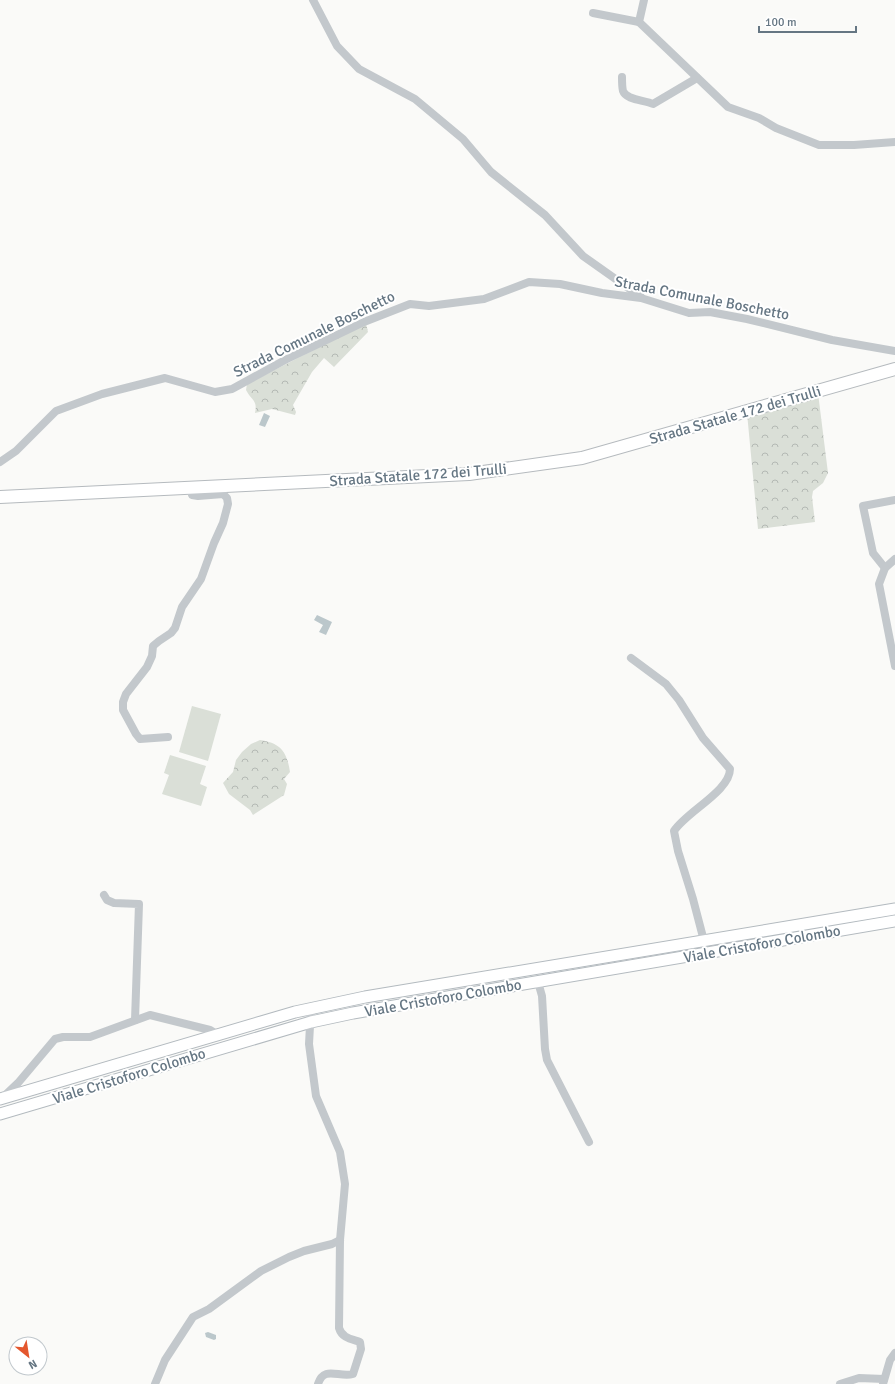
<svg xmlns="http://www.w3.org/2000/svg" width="895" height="1384" viewBox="0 0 895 1384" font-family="Signika,sans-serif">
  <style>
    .forest { fill: url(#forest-crowns) }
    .garden { fill: #dadfd7 }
    .water { fill: #bbc7cb }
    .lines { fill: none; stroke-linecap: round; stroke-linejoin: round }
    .secondary-casing { stroke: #b3babf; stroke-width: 13 }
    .primary-casing { stroke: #b5babe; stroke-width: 14 }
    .street { stroke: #c3c8cc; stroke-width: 8 }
    .secondary { stroke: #fff; stroke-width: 11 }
    .primary { stroke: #fff; stroke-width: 12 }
    .labels { text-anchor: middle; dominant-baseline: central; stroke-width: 4; stroke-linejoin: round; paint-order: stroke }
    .street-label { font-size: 15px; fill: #657683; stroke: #fff }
  </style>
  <defs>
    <pattern id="forest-crowns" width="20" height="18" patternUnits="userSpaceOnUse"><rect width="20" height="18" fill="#dadfd7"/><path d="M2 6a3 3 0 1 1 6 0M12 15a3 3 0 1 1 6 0" fill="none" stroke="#b4b9b4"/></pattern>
  </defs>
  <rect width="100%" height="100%" fill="#fafaf8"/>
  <g class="forest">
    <path d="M366,324L368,332L334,367L324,358L312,372L293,405L296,412L295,415L272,409L255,413C258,400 251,400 246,390L247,384L339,337Z"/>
    <path d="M818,393L828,473L823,483L813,491L812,497L815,522L758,529L747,413Z"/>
    <path d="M260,740C281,743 287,752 290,772L284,779L287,784L284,795L253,815L250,810L229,794L223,783L233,772L236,760L242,752L251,744Z"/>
  </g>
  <g class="garden">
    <path d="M192,706L221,714L208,761L179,752Z"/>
    <path d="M170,755L206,766L200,784L207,787L201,806L162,794L169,775L164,773Z"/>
  </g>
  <g class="water">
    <path d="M264,413L270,416L265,427L259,425Z"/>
    <path d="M317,615L332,622L326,635L319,632L323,625L314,620Z"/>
    <path d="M208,1332L216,1335V1339L214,1340L206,1337L205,1333Z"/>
  </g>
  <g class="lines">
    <g class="secondary-casing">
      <g id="secondary">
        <path d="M0,1099L295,1012L365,997L895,909"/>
        <path d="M0,1114L311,1022L353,1013L895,921"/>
      </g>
    </g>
    <g class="primary-casing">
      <path id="primary" d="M0,497L469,474L582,458L895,369"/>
    </g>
    <g class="street">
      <path d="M313,0L337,46L359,69L415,99L463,139L491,172L545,215L583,256L641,297"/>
      <path d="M644,0L639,22L728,107L759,118L776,128L819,145H854L895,142"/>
      <path d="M593,13L639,22"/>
      <path d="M622,77C622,81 622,87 623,91C626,100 645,100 653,104L697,78"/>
      <path d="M0,462L16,451L56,411L102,394L165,378L215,392L232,389L285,360L364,322L410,304L429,306L484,299L529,282L560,284L602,293L641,298L689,313L710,312L747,319L832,340L895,351"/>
      <path d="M895,559L885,568L879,584L895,666"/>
      <path d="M885,568L873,553L863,506L895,500"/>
      <path d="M631,658L666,684L679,700L703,738L730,769C730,791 686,812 674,831L678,851L693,899L704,941"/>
      <path d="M168,737L140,739L136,734L123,710V702L126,694L147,667L152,656L153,646L159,641L171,633L175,628L182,607L201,579L214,543L223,523L228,504L227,498L223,494L198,496L192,495L190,488"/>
      <path d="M104,895L107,900L114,903L139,904L135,1020"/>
      <path d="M538,982L542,996L545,1049L547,1060L589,1142"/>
      <path d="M311,1008L309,1044L316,1096L340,1152L345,1184L340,1240L339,1328C342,1338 351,1339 360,1342L361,1349L353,1374C339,1378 324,1365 318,1384"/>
      <path d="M2,1098L18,1083L55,1039L63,1037H90L150,1015L210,1030L218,1035"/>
      <path d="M155,1384L165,1360L193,1317L209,1309L261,1271L289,1257L304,1251L332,1244L340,1240"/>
      <path d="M840,1384L859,1378L884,1379"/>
      <path d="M883,1384L890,1360L895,1353"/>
    </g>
    <use href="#secondary" class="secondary"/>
    <use href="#primary" class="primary"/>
  </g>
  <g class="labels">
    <g class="street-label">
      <text transform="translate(702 298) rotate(11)">Strada Comunale Boschetto</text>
      <text transform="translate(314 334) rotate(-26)">Strada Comunale Boschetto</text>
      <text transform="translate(735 415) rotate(-16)">Strada Statale 172 dei Trulli</text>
      <text transform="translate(418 475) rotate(-4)">Strada Statale 172 dei Trulli</text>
      <text transform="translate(762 944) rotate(-10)">Viale Cristoforo Colombo</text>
      <text transform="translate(443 998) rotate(-10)">Viale Cristoforo Colombo</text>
      <text transform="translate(129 1076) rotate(-17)">Viale Cristoforo Colombo</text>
    </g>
  </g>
  <g transform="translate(28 1356) rotate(150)"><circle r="19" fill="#ffffff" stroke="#c1c8cd"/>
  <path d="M0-3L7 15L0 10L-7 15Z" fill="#e4572e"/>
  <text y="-6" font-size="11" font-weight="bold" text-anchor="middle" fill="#657683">N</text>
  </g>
  <path d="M759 26v6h97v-6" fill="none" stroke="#657683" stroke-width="2"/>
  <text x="765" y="26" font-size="12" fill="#657683" stroke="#ffffff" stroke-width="3" paint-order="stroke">100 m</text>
</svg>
